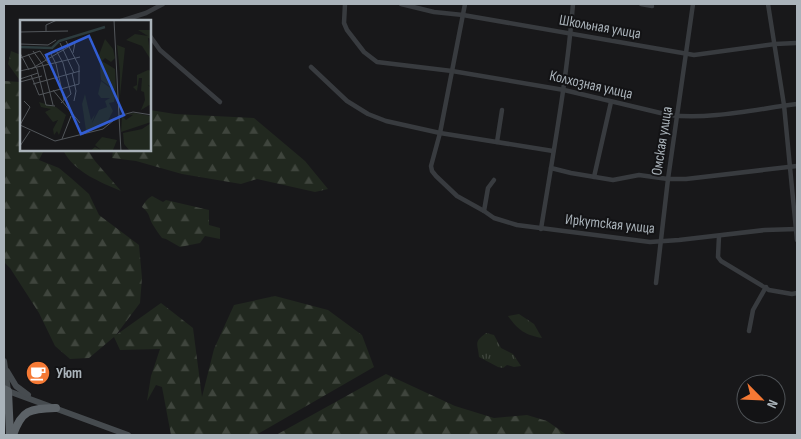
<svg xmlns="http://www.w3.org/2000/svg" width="801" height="439" viewBox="0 0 801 439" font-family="'Sofia Sans Condensed',sans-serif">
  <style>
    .grass { fill: url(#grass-tufts) }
    .forest { fill: url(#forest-firs) }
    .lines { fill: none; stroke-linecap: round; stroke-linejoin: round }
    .minor { stroke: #383b3f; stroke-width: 4.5 }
    .secondary { stroke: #464b4f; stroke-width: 6 }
    .trunk { stroke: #5c6267; stroke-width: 8 }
    .labels { text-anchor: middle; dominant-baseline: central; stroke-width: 4; stroke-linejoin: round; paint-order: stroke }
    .street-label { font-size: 15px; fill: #aab3ba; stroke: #131315 }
    .poi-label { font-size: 15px; font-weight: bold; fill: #aab3ba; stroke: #131315; text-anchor: start }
    .inset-river { fill: none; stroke: #2d3c3e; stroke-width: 2.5 }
    .inset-road { fill: none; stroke: #52565a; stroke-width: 1 }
    .view { fill: #325dd4; fill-opacity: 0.15; stroke: #325dd4; stroke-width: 2.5 }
    .inset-edge { fill: none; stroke: #aab3ba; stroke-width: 2.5 }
  </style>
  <defs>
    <pattern id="grass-tufts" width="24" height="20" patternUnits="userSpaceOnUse" patternTransform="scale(1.25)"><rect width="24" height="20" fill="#21281f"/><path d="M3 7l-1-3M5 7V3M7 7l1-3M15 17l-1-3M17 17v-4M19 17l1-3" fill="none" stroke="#3f453d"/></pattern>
    <pattern id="forest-firs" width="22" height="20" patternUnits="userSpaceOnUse" patternTransform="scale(1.25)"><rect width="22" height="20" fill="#21281f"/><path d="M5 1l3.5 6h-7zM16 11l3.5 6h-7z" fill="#3f453d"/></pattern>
  </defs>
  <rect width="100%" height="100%" fill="#18181a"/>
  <g class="grass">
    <path d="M519,314L534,324L542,338C525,335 518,330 508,316Z"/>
    <path d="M486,333L494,335L501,348L513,354L521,366L514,367L507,365L503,368L498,367L479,357C478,343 473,343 486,333Z"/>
  </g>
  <g class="forest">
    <path d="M11,51L21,55V150H44L39,160L59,168L71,178L89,194L99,215L139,245L142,278L140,303L116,335L161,303L193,328L202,397L214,349L234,305L275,296L328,310L362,335L374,367L256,435H171L162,387L156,385L147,401L151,376L160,349L120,350L114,337L89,358L70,359L55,346L39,313L10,268L4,262V81L21,82L8,64Z"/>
    <path d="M150,110L175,114L254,118L305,161L328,189L315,192L257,179L241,184L182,174L136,161L112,158L113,150H150Z"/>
    <path d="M63,150H88L95,161L121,191C100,182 74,172 63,150Z"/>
    <path d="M152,196L163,202L166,200L209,210V225L220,228V239L205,236L200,243L180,247L166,239L162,238C159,234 156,230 153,225C148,217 151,214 142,207C144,203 148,198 152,196Z"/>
    <path d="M386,374L455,406L494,418L527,415L547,421L567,435H276Z"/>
  </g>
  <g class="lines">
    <g class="minor">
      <path d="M345,4L344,23L347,30L364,52L377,62L452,71L564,90L669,115C711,120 756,109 797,104"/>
      <path d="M401,4L434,12L463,15L694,55L775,44L796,43"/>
      <path d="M465,4L440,133L431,166L432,171L436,176L457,196L484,211L494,218L517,225L650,242L679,240L765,230L797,229"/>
      <path d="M641,4L652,6"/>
      <path d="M768,4L784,105L797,240"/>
      <path d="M121,21L146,13L163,4"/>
      <path d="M150,36L160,50L220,102"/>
      <path d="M311,67L347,101L368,114L386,121L440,133L553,151"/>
      <path d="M497,142L502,110"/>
      <path d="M551,168L571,173L613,180L639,175L668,179H686L797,166"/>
      <path d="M594,177L611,102"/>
      <path d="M484,211L488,188L494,180"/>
      <path d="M541,229C553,154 567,79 573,4"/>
      <path d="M719,236L718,257L721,261L769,290L792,294L797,293"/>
      <path d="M656,283L668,179L693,4"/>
      <path d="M749,331L753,310L766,287"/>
    </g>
    <g class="secondary">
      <path d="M4,361L8,391L128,435"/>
      <path d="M7,371L16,386L28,395"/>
    </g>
    <g class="trunk">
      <path d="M4,389L8,391L10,435"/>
      <path d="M13,435C22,409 30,409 56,408"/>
    </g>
  </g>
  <defs>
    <g id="cafe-disc" transform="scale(1.25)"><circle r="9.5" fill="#f57934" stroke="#131315"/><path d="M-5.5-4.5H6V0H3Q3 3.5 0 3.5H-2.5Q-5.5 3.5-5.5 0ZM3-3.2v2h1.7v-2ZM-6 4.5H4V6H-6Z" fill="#fff"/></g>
  </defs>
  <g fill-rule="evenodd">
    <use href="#cafe-disc" x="38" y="373"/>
  </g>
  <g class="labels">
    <g class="street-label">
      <text transform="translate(600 27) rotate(10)">Школьная улица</text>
      <text transform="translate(591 85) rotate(13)">Колхозная улица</text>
      <text transform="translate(662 141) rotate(-81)">Омская улица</text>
      <text transform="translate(610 224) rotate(6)">Иркутская улица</text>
    </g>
    <g class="poi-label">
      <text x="56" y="373">Уют</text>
    </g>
  </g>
  <g transform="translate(20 20)">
    <rect width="131" height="131" fill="#18181a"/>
    <path d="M118,10H131V19L128,18L131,40L122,26L106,20L115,14L128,16ZM85,19L93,29L95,38L91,42L85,38L82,41L95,49L96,71L81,60L79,35ZM97,25L105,28L100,76V53ZM128,50L131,51V66L128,65L131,68V84L121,90L125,80L124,72L121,71L122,58H119L117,71L113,67L117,65V55ZM81,61L96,72L94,82L89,83L93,91L85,106L66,111L62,84L65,74L71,100L75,94L72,103L79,90L87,87L85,81L90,78H81L78,74ZM19,82L36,87L46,95L39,115L37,111L34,115L33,109L38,100L33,102L25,92L31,89L21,87ZM115,93L131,96V102L101,112L102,96L106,100L113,95L106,94ZM131,103V131H110L104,124L103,113L122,109ZM82,117L97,120L93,130L97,131H70L75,127L81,130L75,125Z" fill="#21281f"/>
    <path class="inset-river" d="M0,27L32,28L39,21L85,7"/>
    <path class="inset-road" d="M0,12L48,11M26,12V5L37,0M40,23L54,53M0,24L28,25L36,20M13,31L23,45L33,85M37,32L43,43L51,74L41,83M0,33L9,50M8,34L17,49L26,85L35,86M31,34L36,44L44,80M0,38L20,31L30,46M11,49L55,23L53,33M0,51L60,37M52,53L56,71L54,81M11,55L19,75L59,64V46L46,21M0,59L18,53M0,62L22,56M13,64L60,51M33,70L60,103M0,105L10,87L4,81M0,105L35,121L83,109L99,96L94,0M42,119L51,96M0,126L10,111M101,132L99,96L113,92L132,95"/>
    <path class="view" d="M69,16L104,95L61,114L26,35Z"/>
    <rect width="131" height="131" class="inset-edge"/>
  </g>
  <rect width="801" height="439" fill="none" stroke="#aab3ba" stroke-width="10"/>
  <g transform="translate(761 399) rotate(114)"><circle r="24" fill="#131315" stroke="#4f5357"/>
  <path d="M0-4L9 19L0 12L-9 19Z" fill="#f57934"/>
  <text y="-8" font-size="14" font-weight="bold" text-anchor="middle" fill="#aab3ba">N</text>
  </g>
</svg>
